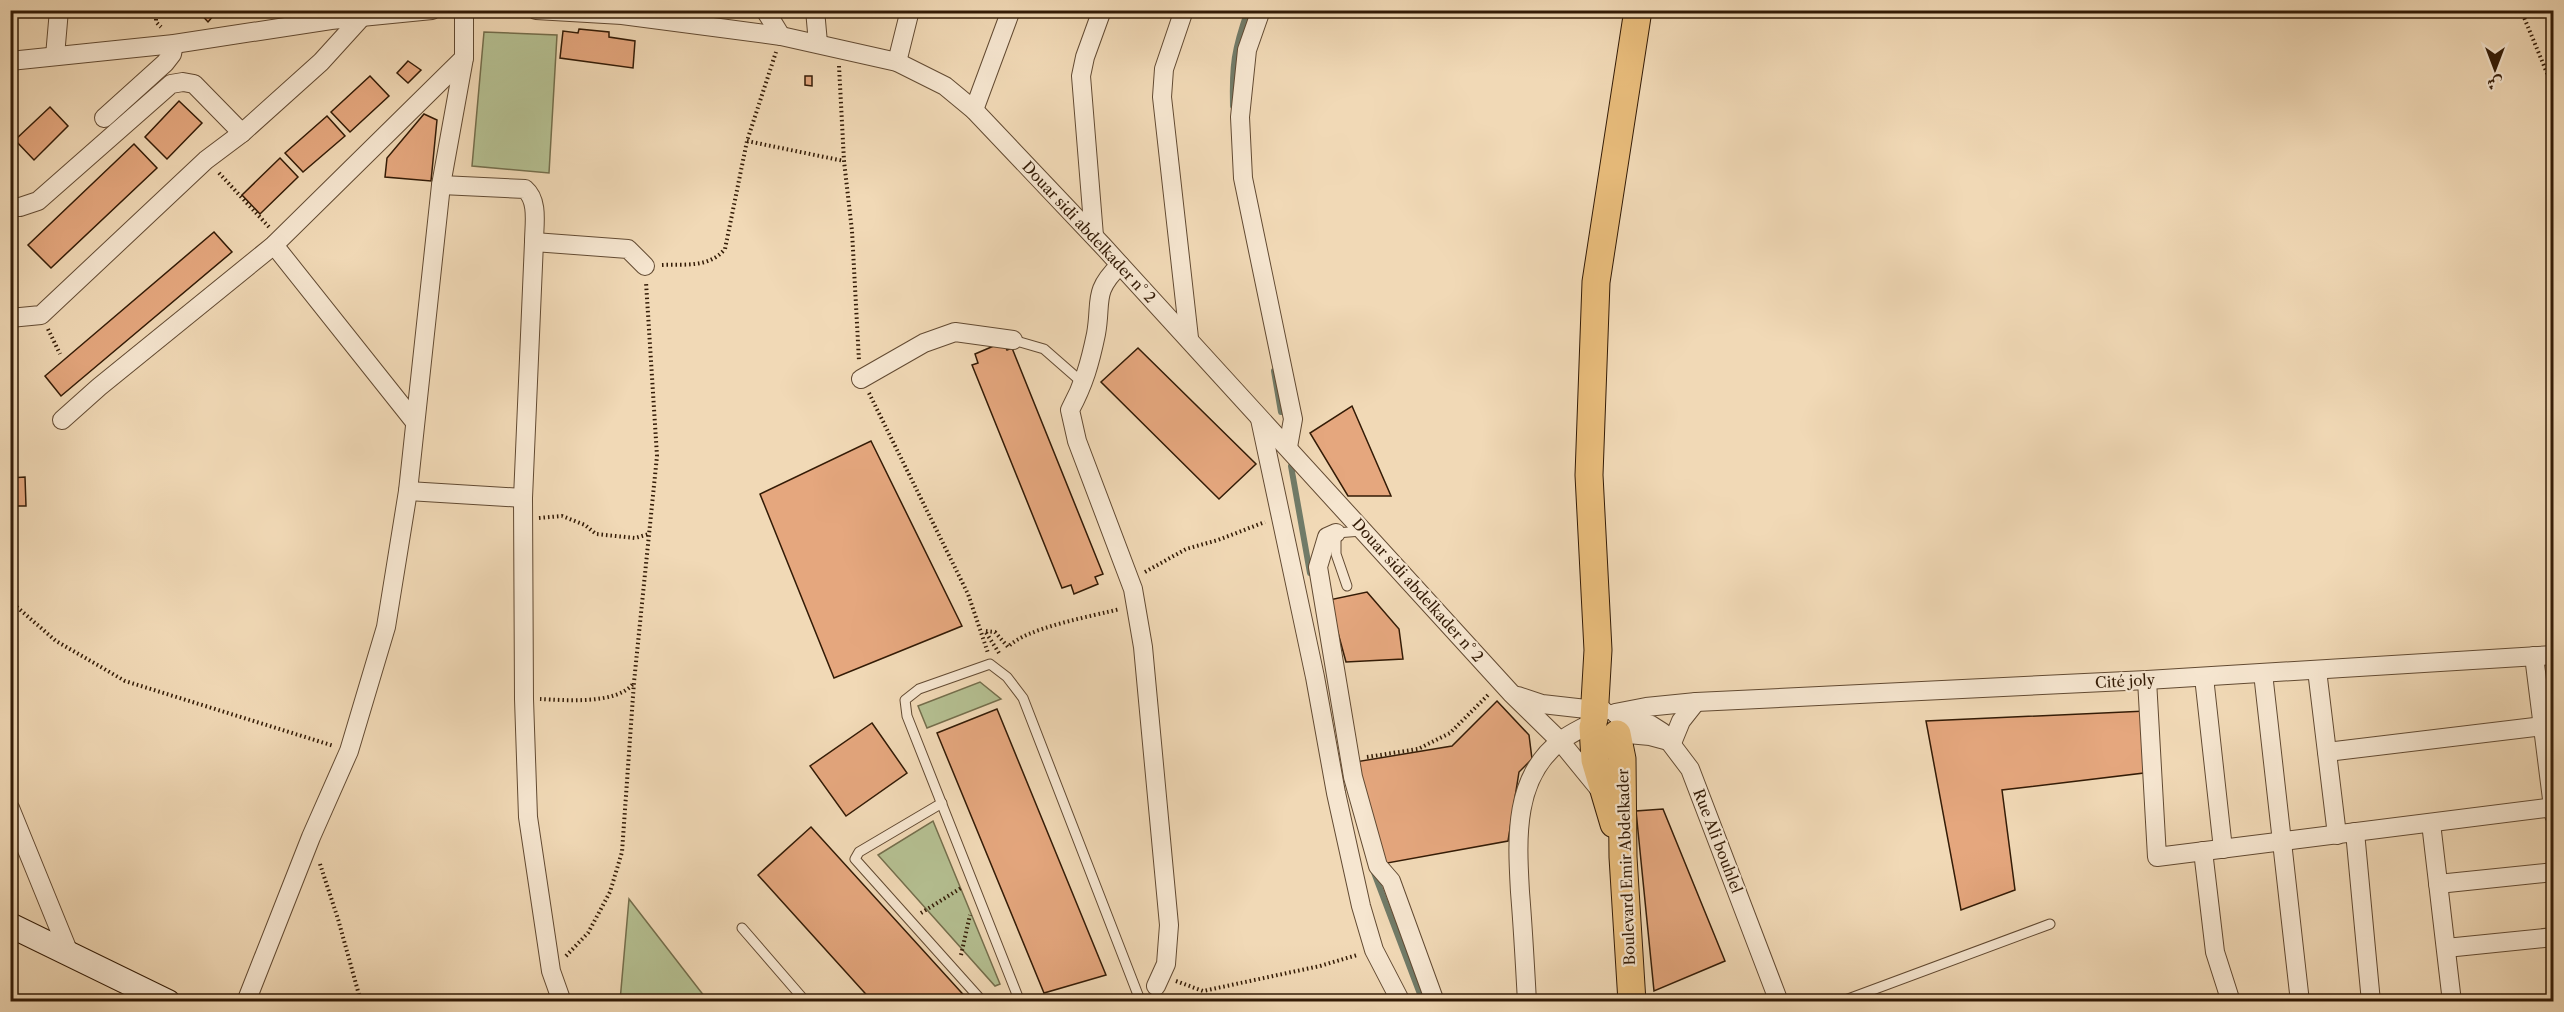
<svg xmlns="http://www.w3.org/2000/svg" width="2564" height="1012" viewBox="0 0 2564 1012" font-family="'Libre Caslon Text',Amiri,serif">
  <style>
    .green { fill: #b5c092; stroke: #746e4c; stroke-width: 1.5 }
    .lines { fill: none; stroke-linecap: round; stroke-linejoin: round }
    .stream { stroke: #717b68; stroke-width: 6 }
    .building { fill: #e5a77e; stroke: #331b06; stroke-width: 1.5 }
    .lane-casing { stroke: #624a32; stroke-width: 11 }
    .street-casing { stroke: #624a32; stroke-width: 20 }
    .secondary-casing { stroke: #331b06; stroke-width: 26 }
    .primary-casing { stroke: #331b06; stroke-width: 29 }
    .path { stroke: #331b06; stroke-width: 4; stroke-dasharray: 1.5 3; stroke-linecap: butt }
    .lane { stroke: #f6e6d0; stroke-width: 9 }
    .street { stroke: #f6e6d0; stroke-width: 18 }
    .secondary { stroke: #f6e6d0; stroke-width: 24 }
    .primary { stroke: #e8bc7b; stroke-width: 27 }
    .labels { text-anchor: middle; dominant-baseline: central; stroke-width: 4.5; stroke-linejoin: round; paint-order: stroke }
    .street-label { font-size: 15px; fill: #331b06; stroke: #f6e6d0 }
  </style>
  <rect width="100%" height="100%" fill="#f1d9b6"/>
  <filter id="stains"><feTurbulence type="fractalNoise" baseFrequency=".00333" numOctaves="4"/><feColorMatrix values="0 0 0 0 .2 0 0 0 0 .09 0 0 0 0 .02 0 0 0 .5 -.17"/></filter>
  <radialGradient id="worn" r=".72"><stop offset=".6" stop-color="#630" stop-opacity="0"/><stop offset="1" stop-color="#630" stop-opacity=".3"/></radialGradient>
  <g class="green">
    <path d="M484,32L557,35L549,173L472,166Z"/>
    <path d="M980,682L1001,699L927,728L918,706Z"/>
    <path d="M933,821L1000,984L995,986L878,855Z"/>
    <path d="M629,899L708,1001H620Z"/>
  </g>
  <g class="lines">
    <g class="stream">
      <path d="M1233,106C1232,65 1234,50 1248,10"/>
      <path d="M1274,371L1281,412"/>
      <path d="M1291,466L1310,573"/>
      <path d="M1373,870L1423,1002"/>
    </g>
  </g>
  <g class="building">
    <path d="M197,10H226V11L219,17L215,14L208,22Z"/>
    <path d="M10,14L15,42H10Z"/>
    <path d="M579,29L609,32V37L635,41L633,68L560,58L563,31L578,33Z"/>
    <path d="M408,61L421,70L408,83L397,73Z"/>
    <path d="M370,76L389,96L350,132L331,112Z"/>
    <path d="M805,76H812V86L805,85Z"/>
    <path d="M179,101L202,123L167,159L145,137Z"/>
    <path d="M50,107L68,126L34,160L15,140Z"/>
    <path d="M424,114L437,120L431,181L385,177L387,158Z"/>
    <path d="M327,116L345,136L303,172L285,153Z"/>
    <path d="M134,144L157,168L51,268L28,245Z"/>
    <path d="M280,158L298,177L260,214L242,195Z"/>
    <path d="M214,232L232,252L61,396L45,376Z"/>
    <path d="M1003,342L1007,350L1012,348L1103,574L1095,577L1098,584L1074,594L1071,585L1062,588L972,365L978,363L975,354Z"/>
    <path d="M1138,348L1256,464L1219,499L1101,382Z"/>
    <path d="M1352,406L1391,496H1348L1310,433Z"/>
    <path d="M871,441L962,626L834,678L760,494Z"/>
    <path d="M25,477L26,506H10V478Z"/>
    <path d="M1367,592L1399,629L1403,659L1346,662L1329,600Z"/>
    <path d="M1497,701L1529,735L1532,759L1519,772L1508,841L1382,864L1355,762L1452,746Z"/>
    <path d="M997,709L1106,975L1044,993L937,733Z"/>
    <path d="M2146,711L2152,772L2002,790L2015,890L1961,910L1926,721Z"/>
    <path d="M872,723L907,773L846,816L810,766Z"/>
    <path d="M1663,809L1725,961L1654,991L1636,811Z"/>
    <path d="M811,827L970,1002H873L758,875Z"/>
  </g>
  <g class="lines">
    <g class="lane-casing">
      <g id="lane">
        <path d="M1013,340L1044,349L1084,384"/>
        <path d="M1347,586L1336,554V533L1362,531"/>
        <path d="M942,803L859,852L855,859L983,1002"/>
        <path d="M742,928L806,1002"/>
        <path d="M1020,1002L907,716L905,700L919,689L990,664L1007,677L1023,698L1140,1000L1136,1002"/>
        <path d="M1840,1002L2050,924"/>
      </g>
    </g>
    <g class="street-casing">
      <g id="street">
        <path d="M536,10L622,15L781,36L897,62L945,86L974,110L1102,245L1511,693L1560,741L1600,790"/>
        <path d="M765,10L781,36"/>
        <path d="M815,10L818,43"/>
        <path d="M1184,10L1164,69L1162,97L1189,338"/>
        <path d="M1261,10L1247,50L1240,117L1243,178L1293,419L1288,447"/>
        <path d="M55,56L59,10"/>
        <path d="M10,61L174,44L331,20L432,10"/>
        <path d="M897,62L910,10"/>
        <path d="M974,110L1011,10"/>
        <path d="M104,118L165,63L172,54L174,44"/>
        <path d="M441,185L525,189C539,201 534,225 534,242L523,498L524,699L528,817L551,971L562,1002"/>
        <path d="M10,207H20L38,201L171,84L183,82L194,84L242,133"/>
        <path d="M1094,236L1081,76L1085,57L1102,10"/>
        <path d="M534,242L628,249L645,266"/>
        <path d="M274,245L414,421"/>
        <path d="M1120,265C1092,292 1102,301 1096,334C1090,363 1084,384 1070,410L1077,441L1133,589L1143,647L1169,925L1166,964L1156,986"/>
        <path d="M10,318L41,315L206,160L242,133L321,62L361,18"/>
        <path d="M861,379L924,343L955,332L1013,340"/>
        <path d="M1260,419L1315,677L1336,793L1361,906L1374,950L1401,1002"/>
        <path d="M62,420L99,387L274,245L464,58"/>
        <path d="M408,491L523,498"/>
        <path d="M1336,533L1327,537L1318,567L1353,777L1378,866L1391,881L1435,1002"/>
        <path d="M2534,656L2554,815"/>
        <path d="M2317,670L2337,835"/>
        <path d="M2263,673L2300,1002"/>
        <path d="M2204,677L2223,849"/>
        <path d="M2147,680L2157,857L2554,807"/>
        <path d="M1518,696L1542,704L1604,711"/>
        <path d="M1615,713L1646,707L1696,702L2147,680L2554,655"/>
        <path d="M1617,715L1651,725L1662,732L1690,769L1779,1002"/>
        <path d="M1617,733L1650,736L1665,740"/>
        <path d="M1672,743L1681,721L1696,702"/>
        <path d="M2327,752L2543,726"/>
        <path d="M10,808L69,953"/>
        <path d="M2431,823L2452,1002"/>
        <path d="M2355,832L2371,1002"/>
        <path d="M2203,851L2215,952L2231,1002"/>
        <path d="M2438,884L2554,872"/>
        <path d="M2446,948L2554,937"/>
        <path d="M246,1002L311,837L349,751L386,627L408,491L441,185L464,58V10"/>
        <path d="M1527,1002C1525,965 1523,928 1520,892C1517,839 1513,776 1562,740C1571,733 1583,728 1593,722"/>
      </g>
    </g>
    <g class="secondary-casing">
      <path id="secondary" d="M10,925L168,1002"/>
    </g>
    <g class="primary-casing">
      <g id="primary">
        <path d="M1594,719L1598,650L1589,475L1596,282L1638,10"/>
        <path d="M1593,727L1595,760L1614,824"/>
        <path d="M1617,734L1622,759L1623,857L1632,1002"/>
      </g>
    </g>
    <g class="path">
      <path d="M156,10V22L161,27"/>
      <path d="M2521,10L2554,90"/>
      <path d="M839,66L844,161L852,231L859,361"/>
      <path d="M747,141L844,161"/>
      <path d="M219,173L269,227"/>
      <path d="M662,265C685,264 709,268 725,249L747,141L776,52"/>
      <path d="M48,329L60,354"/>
      <path d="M869,393L968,594L988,653"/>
      <path d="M539,518L562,516L585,525L596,534L635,538L649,534"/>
      <path d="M1145,572L1186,549L1218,540L1265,522"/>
      <path d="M10,601L56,641L125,681L334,746"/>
      <path d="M999,653L985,631L995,632L1008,647C1025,628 1093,616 1120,609"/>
      <path d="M540,699C565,700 615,705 633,684"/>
      <path d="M1367,757L1418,749L1450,733L1489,694"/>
      <path d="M320,864L338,919L361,1002"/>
      <path d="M921,913L961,888"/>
      <path d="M961,955L970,915"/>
      <path d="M566,956L588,933L610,892L622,852L634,682L657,456L646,282"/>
      <path d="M1176,981L1203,991L1320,966L1357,955"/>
    </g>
    <use href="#lane" class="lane"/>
    <use href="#street" class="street"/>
    <use href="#secondary" class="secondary"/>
    <use href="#primary" class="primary"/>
  </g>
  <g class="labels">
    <g class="street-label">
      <text transform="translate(1089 232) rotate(47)">Douar sidi abdelkader n° 2</text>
      <text transform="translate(1418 590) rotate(48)">Douar sidi abdelkader n° 2</text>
      <text transform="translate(2125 681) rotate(-3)">Cité joly</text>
      <text transform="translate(1718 841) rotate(69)">Rue Ali bouhlel</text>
      <text transform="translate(1626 867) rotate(-92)">Boulevard Emir Abdelkader</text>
    </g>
  </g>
  <rect width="2564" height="1012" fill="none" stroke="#f1d9b6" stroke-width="36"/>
  <rect x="12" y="12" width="2540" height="988" fill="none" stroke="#331b06" stroke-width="3"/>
  <rect x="18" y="18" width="2528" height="976" fill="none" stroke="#331b06" stroke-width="1.5"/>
  <g transform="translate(2495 69) rotate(180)" stroke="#f6e6d0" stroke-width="4.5" paint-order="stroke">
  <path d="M0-4.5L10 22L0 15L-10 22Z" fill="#331b06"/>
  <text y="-9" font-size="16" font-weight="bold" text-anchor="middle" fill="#331b06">ش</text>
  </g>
  <rect width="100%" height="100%" filter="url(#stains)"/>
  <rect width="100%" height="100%" fill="url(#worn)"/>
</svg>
